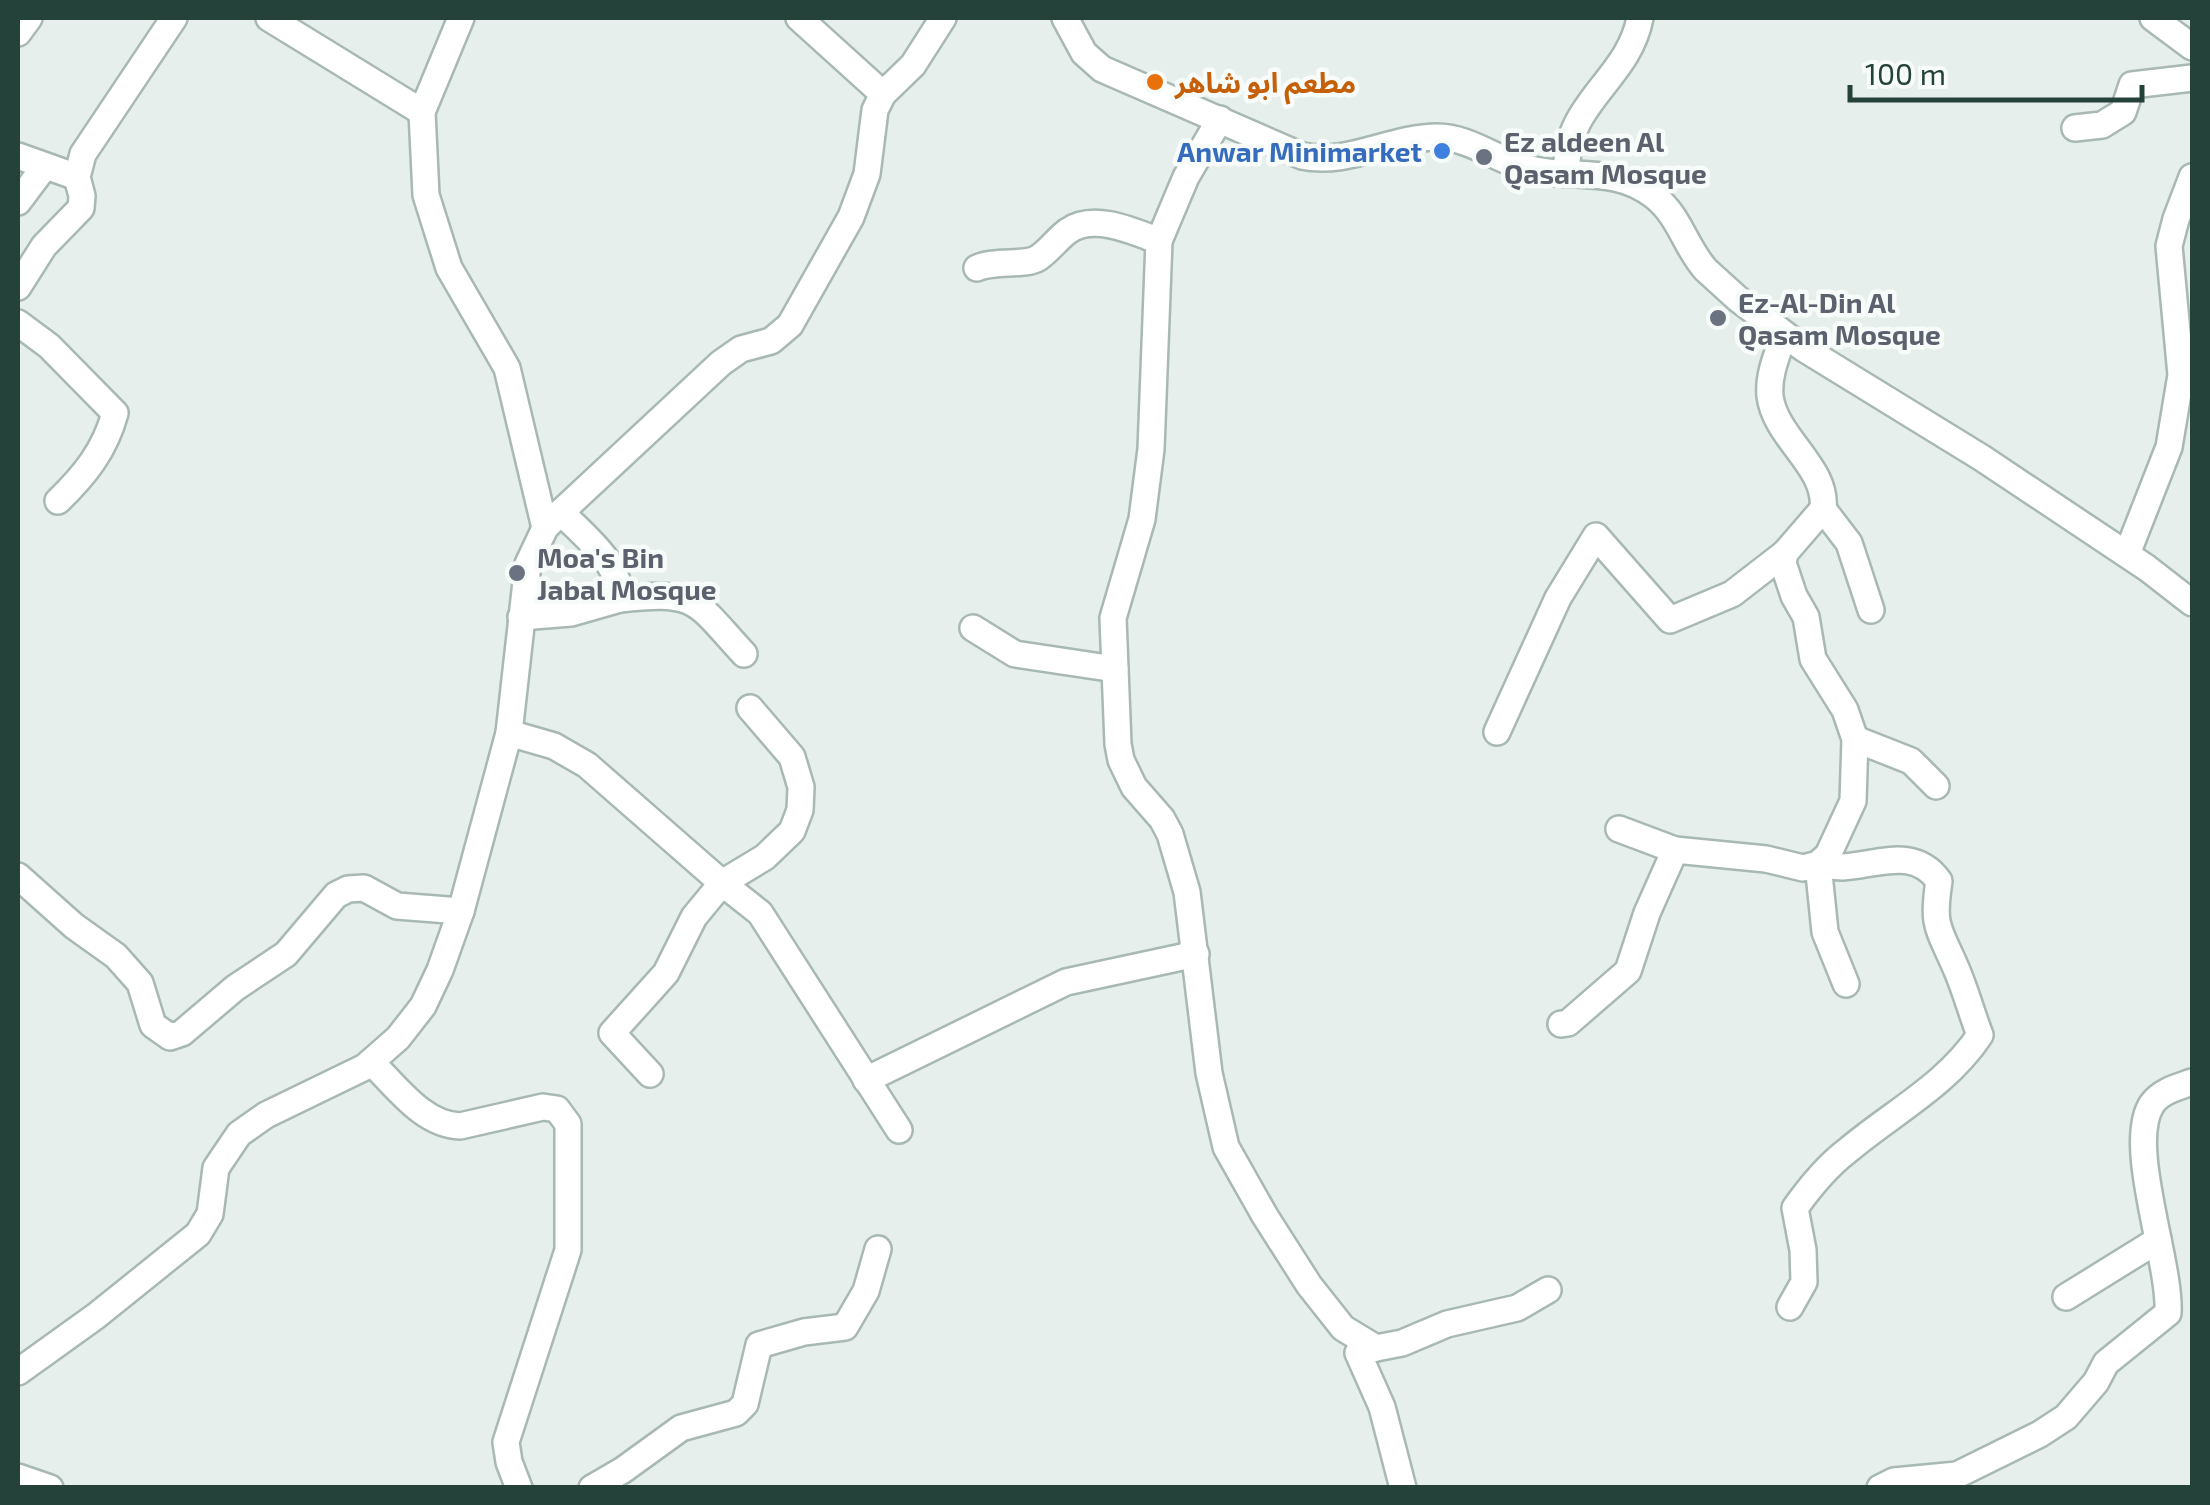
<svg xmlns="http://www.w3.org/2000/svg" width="2210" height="1505" viewBox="0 0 2210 1505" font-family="'Exo 2','Noto Sans Arabic',sans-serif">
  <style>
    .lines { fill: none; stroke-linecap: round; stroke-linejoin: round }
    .minor-casing { stroke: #a8b8b2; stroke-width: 30 }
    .minor { stroke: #fff; stroke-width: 25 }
    .food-dot { fill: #e8710a; stroke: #f7fbf9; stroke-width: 4 }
    .shop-dot { fill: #3f7fe0; stroke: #f7fbf9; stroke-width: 4 }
    .worship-dot { fill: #6b7280; stroke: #f7fbf9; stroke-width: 4 }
    .labels { text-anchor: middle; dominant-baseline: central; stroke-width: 9; stroke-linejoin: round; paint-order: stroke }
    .food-label { font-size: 28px; font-weight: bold; fill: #c56008; stroke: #f7fbf9; text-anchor: start }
    .worship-label { font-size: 28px; font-weight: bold; fill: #5b616d; stroke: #f7fbf9; text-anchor: start }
    .shop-label { font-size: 28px; font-weight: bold; fill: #366cbe; stroke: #f7fbf9; text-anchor: end }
  </style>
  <rect width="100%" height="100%" fill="#e6efeb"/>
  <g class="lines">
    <g class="minor-casing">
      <g id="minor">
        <path d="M269,18L422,112"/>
        <path d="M461,18L422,112L426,195L449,268L507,368L545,528"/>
        <path d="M799,18L883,94"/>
        <path d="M1065,18L1084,53L1102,69L1302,156C1347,166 1392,137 1437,137C1468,137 1494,158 1523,167C1568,181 1613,164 1654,196C1680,216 1685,247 1706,270L1738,299L1803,348L1982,458L2147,568L2192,603"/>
        <path d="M2153,18L2192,47"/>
        <path d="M18,33L29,18"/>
        <path d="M1220,119L1186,177L1159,241L1151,449L1142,519L1113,618L1118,744L1121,760L1134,787L1162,819L1170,834L1187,892L1209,1073L1226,1147L1265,1216L1309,1285L1343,1328L1376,1348L1358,1353L1382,1407L1403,1488"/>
        <path d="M2075,128L2102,125L2123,112L2132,85L2192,78"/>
        <path d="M18,156L77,177"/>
        <path d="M1567,173C1563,103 1628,81 1640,18"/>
        <path d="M18,202L45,166"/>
        <path d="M977,268C994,260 1026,266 1038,258C1049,251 1057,239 1068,231C1094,213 1133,231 1159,241"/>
        <path d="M18,287L44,246L81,208L82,196L77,177L83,154L174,18"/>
        <path d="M18,323L49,346L115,413C105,450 85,475 58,501"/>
        <path d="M1823,509L1849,543L1871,610"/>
        <path d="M2127,554L2169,447L2181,375L2169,246L2176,219L2192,177"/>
        <path d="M620,599C698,590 695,601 744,654"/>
        <path d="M521,617L571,613L620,599C620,562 585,537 561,512"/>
        <path d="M973,628L1015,654L1115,669"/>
        <path d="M1497,732L1558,598L1596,536L1670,620L1732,594L1785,553"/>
        <path d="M509,733L554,746L587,765L722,883L760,913L899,1130"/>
        <path d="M1855,739L1911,761L1936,786"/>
        <path d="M1619,829L1675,850L1766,859L1803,868L1818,864L1828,855L1853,801L1855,739L1845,710L1813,659L1806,617L1794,596L1783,563L1785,553L1823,509C1828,467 1775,438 1770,396C1768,375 1777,355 1784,335"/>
        <path d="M18,876L74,926L116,956L140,983L153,1025L170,1037L182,1033L235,988L286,954L336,895L348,889L364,888L397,906L461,911"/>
        <path d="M1561,1024L1568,1023L1628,971L1647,913L1675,850"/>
        <path d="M371,1062C397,1087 423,1125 460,1126L543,1107L557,1109L568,1124V1250L506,1442L509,1462L519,1488"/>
        <path d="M650,1074L612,1033L666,973L694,917L722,883L765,857L792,831L800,810L801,787L792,757L750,708"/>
        <path d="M866,1080L1066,982L1196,954"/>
        <path d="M2066,1297L2158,1240"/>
        <path d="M1790,1307L1804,1282L1803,1250L1795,1208C1810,1187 1826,1167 1847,1151C1893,1112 1946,1086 1980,1035C1971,1012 1965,988 1955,966C1938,927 1932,926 1939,881C1914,846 1878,865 1842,867C1835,867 1826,865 1818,864L1825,932L1846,984"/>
        <path d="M1364,1344L1376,1348L1402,1343L1447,1324L1517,1308L1548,1290"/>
        <path d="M18,1372L96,1316L198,1234L210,1214L216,1168L239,1134L266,1115L365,1067L398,1038L423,1006L440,970L461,911L509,733L528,564L545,528L561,512L721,363L741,349L771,341L790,325L851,217L867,174L875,110L883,94L913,65L943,18"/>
        <path d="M18,1477L50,1488"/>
        <path d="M592,1488L623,1470L681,1428L736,1413L745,1404L759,1345L804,1332L845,1327L866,1291L878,1249"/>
        <path d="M1880,1488L1894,1481L1957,1475L2040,1434L2066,1417L2096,1382L2106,1363L2168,1313C2171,1262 2125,1144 2152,1104C2161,1091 2178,1087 2192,1082"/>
      </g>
    </g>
    <use href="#minor" class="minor"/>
  </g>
  <circle class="food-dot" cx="1155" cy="82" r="10"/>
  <circle class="shop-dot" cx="1442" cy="151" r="10"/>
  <g class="worship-dot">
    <circle cx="1484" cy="157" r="10"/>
    <circle cx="1718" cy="318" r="10"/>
    <circle cx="517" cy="573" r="10"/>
  </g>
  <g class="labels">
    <g class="food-label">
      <text x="1175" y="82">مطعم ابو شاهر</text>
    </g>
    <g class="worship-label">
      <text x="1504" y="141">Ez aldeen Al<tspan x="1504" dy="32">Qasam Mosque</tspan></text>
      <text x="1738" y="302">Ez-Al-Din Al<tspan x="1738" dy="32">Qasam Mosque</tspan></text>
      <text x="537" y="557">Moa's Bin<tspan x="537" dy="32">Jabal Mosque</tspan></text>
    </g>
    <g class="shop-label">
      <text x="1422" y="151">Anwar Minimarket</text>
    </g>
  </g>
  <rect width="2210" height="1505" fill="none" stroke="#24423a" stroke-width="40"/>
  <path d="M1850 85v15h292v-15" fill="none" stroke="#24423a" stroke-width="5"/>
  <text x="1865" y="85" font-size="30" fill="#24423a" stroke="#f7fbf9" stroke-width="8" paint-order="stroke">100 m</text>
</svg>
